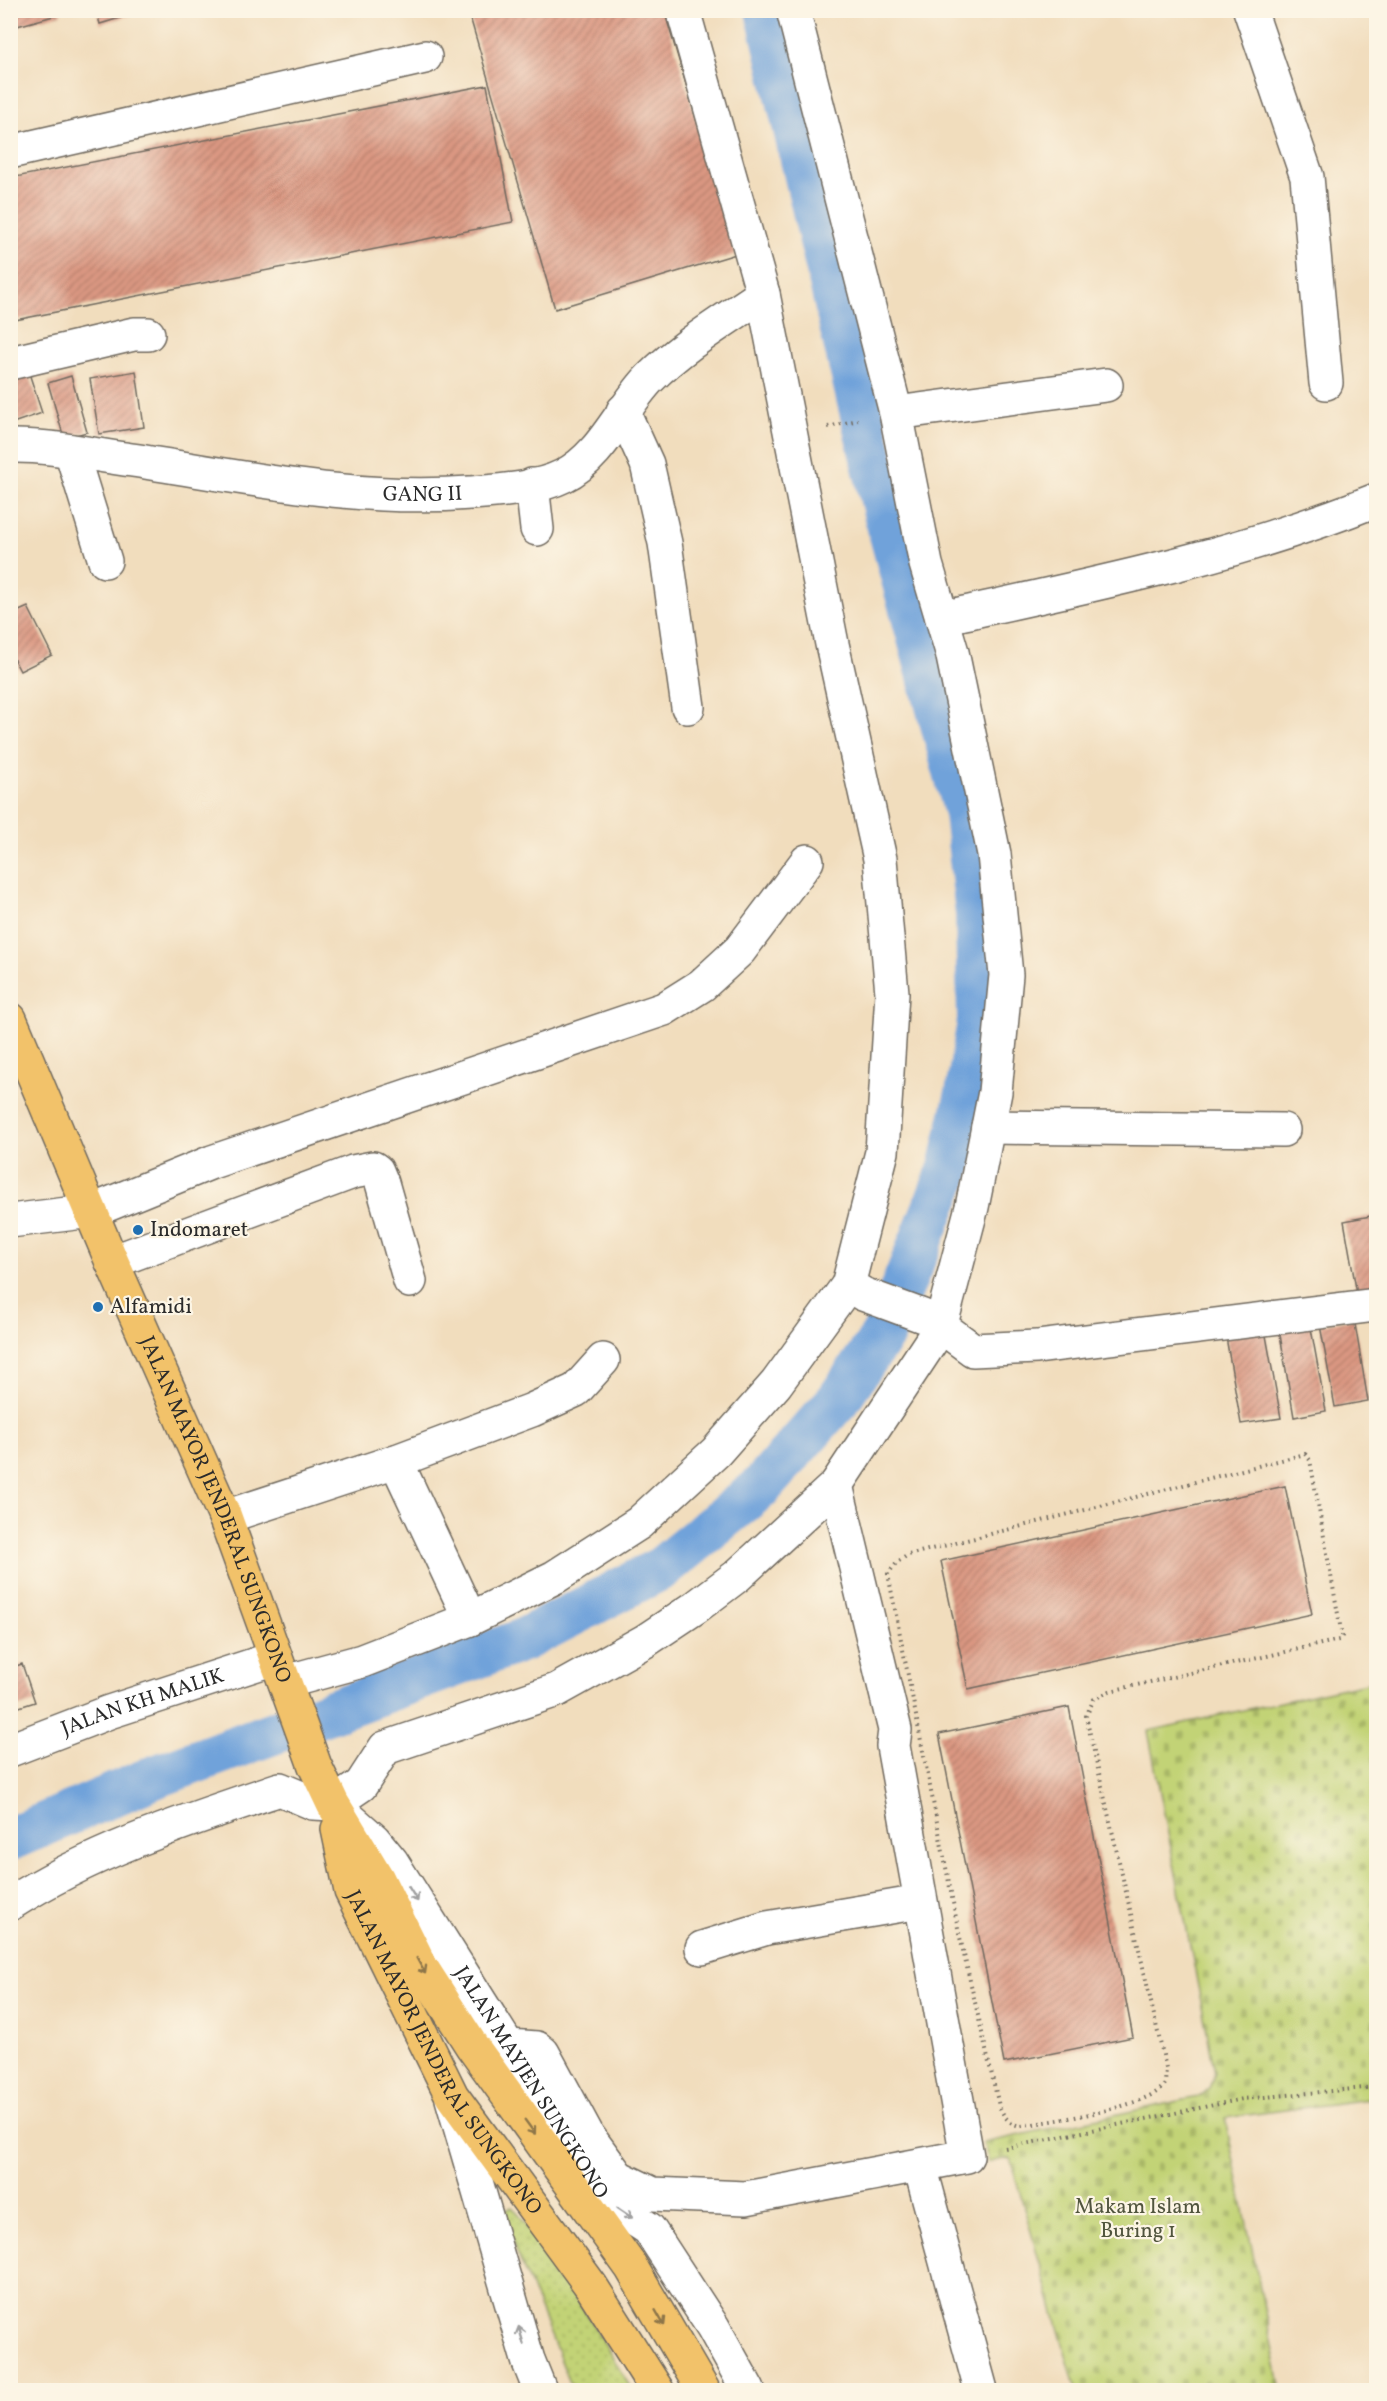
<svg xmlns="http://www.w3.org/2000/svg" width="1387" height="2401" viewBox="0 0 1387 2401" font-family="Vollkorn,serif">
  <style>
    .grass { fill: url(#grass-dots); stroke: #767f50; stroke-width: 1.5 }
    .cemetery { fill: url(#cemetery-stones); stroke: #767f50; stroke-width: 1.5 }
    .lines { fill: none; stroke-linecap: round; stroke-linejoin: round }
    .canal { stroke: #6fa2da; stroke-width: 44 }
    .building { fill: url(#building-hatch) }
    .minor-casing { stroke: #70695e; stroke-width: 36 }
    .major-casing { stroke: #70695e; stroke-width: 36 }
    .path { stroke: #70695e; stroke-width: 4; stroke-dasharray: 1.5 4.5; stroke-linecap: butt }
    .minor { stroke: #fff; stroke-width: 33 }
    .major { stroke: #f2c26a; stroke-width: 33 }
    .oneway { stroke: #a0a0a0 }
    .oneway2 { stroke: #8e764a }
    .poi-dot { fill: #1f6fb2; stroke: #fcf5e5; stroke-width: 2 }
    .labels { text-anchor: middle; dominant-baseline: central; stroke-width: 4.5; stroke-linejoin: round; paint-order: stroke }
    .street-label { font-size: 21px; fill: #2b2b2b; stroke: #fcf5e5 }
    .poi-label { font-size: 21px; fill: #2b2b2b; stroke: #fcf5e5; text-anchor: start }
    .park-label { font-size: 21px; fill: #51553e; stroke: #fcf5e5 }
  </style>
  <defs>
    <pattern id="grass-dots" width="8" height="8" patternUnits="userSpaceOnUse" patternTransform="scale(1.5)"><rect width="8" height="8" fill="#c2d376"/><path d="M2 2h.1M6 6h.1" fill="none" stroke="#a7b566" stroke-width="1.8" stroke-linecap="round"/></pattern>
    <pattern id="cemetery-stones" width="16" height="16" patternUnits="userSpaceOnUse" patternTransform="scale(1.5)"><rect width="16" height="16" fill="#c2d376"/><path d="M2 7V4a2 2 0 0 1 4 0v3zM10 15v-3a2 2 0 0 1 4 0v3z" fill="#a7b566"/></pattern>
    <pattern id="building-hatch" width="6" height="6" patternUnits="userSpaceOnUse" patternTransform="scale(1.5)"><rect width="6" height="6" fill="#db9882"/><path d="M-1 1l2-2M0 6l6-6M5 7l2-2" fill="none" stroke="#b27c6b"/></pattern>
  </defs>
  <rect width="100%" height="100%" fill="#fcf5e5"/>
  <filter id="ink" filterUnits="userSpaceOnUse"><feTurbulence type="fractalNoise" baseFrequency=".0167" numOctaves="2"/><feDisplacementMap in="SourceGraphic" scale="12" xChannelSelector="R" yChannelSelector="G"/><feConvolveMatrix kernelMatrix="1 2 1 2 8 2 1 2 1" color-interpolation-filters="sRGB"/></filter>
  <filter id="wash" filterUnits="userSpaceOnUse"><feTurbulence type="fractalNoise" baseFrequency=".008" numOctaves="4" result="noise"/><feDisplacementMap in="SourceGraphic" scale="24" xChannelSelector="R" yChannelSelector="G"/><feGaussianBlur stdDeviation="1.35" result="paint"/><feColorMatrix in="noise" values="0 0 0 0 0 0 0 0 0 0 0 0 0 0 0 0 0 1.4 0 .05"/><feComposite in="paint" operator="in"/></filter>
  <g filter="url(#wash)">
    <rect width="100%" height="100%" fill="#f1ddbd"/>
    <path class="grass" d="M512,2207L519,2214L579,2302L632,2390H573L505,2223L504,2211Z"/>
    <path class="cemetery" d="M1376,1681V2098L1225,2118L1281,2390H1076L1010,2158L989,2162L983,2143L1198,2097L1209,2088L1215,2073L1148,1731Z"/>
    <g class="lines">
      <path class="canal" d="M10,1839L152,1778L523,1640L662,1568L760,1488L838,1400L884,1333L950,1168L967,1093L979,1021L977,914L966,813L884,509L767,10"/>
    </g>
    <g id="blocks">
      <g class="building">
        <path d="M10,10H60L61,14L10,28Z"/>
        <path d="M96,10H143V11L100,24Z"/>
        <path d="M468,10H664L736,254L555,309Z"/>
        <path d="M487,85L513,222L10,321V178Z"/>
        <path d="M28,370L42,413L10,424V376Z"/>
        <path d="M136,371L144,427L99,434L90,379Z"/>
        <path d="M71,376L87,432L64,438L48,383Z"/>
        <path d="M28,607L52,655L20,671L10,652V615Z"/>
        <path d="M1376,1215V1290L1357,1294L1344,1221Z"/>
        <path d="M1354,1318L1368,1401L1335,1407L1320,1325Z"/>
        <path d="M1310,1323L1326,1411L1294,1417L1279,1329Z"/>
        <path d="M1265,1330L1281,1418L1241,1424L1226,1337Z"/>
        <path d="M1285,1486L1312,1614L968,1689L941,1561Z"/>
        <path d="M22,1664L35,1702L10,1710V1668Z"/>
        <path d="M1069,1707L1133,2037L1004,2063L939,1734Z"/>
      </g>
    </g>
  </g>
  <g filter="url(#ink)">
    <use href="#blocks" fill-opacity="0" stroke="#70695e" stroke-width="1.5"/>
    <g class="lines">
      <g class="minor-casing">
        <g id="minor">
          <path d="M1250,10L1307,177L1326,383"/>
          <path d="M10,152L425,57"/>
          <path d="M10,363L134,334H148"/>
          <path d="M623,411L647,464L665,543L688,707"/>
          <path d="M896,413L1106,385"/>
          <path id="s1" d="M10,446C50,445 93,455 132,460C244,477 356,502 470,493C499,491 537,489 563,476C602,457 621,408 650,378C683,345 724,321 763,294"/>
          <path d="M71,451L105,561"/>
          <path d="M532,485L537,529"/>
          <path d="M942,618C1091,585 1235,557 1376,500"/>
          <path d="M988,1127L1283,1130"/>
          <path d="M10,1221L92,1211L212,1162L664,1009L702,985L740,950L807,861"/>
          <path d="M112,1262L353,1172L373,1168L377,1171L382,1183L410,1281"/>
          <path d="M848,1285L863,1294L931,1319L973,1350L1037,1347L1376,1305"/>
          <path d="M225,1517L396,1461"/>
          <path d="M470,1619L396,1461L532,1410L576,1390L603,1360"/>
          <path d="M285,1682L362,1661L470,1619L555,1577L639,1523L716,1452L776,1384L848,1285L882,1152L892,993L880,859L832,644L763,294L683,10"/>
          <path id="s2" d="M10,1750L109,1712L275,1658"/>
          <path id="s3" d="M341,1811L374,1840L392,1862L605,2200L649,2229L713,2327L748,2390"/>
          <path d="M10,1904C92,1851 188,1820 280,1789L313,1803L333,1804L361,1785L385,1748L557,1690L645,1641L696,1607L737,1576L836,1485L940,1328L972,1207L995,1092L1006,975L994,854L952,652L926,564L896,413L793,10"/>
          <path d="M702,1948L767,1928L920,1902"/>
          <path d="M509,2046L537,2048L543,2053L588,2136L618,2177L653,2194L746,2198L967,2156L893,1746L895,1730L836,1485"/>
          <path d="M452,2099L528,2360L540,2390"/>
          <path d="M920,2166L981,2390"/>
        </g>
      </g>
      <g class="major-casing">
        <g id="major">
          <path id="s4" d="M10,1019L112,1262L225,1517L315,1766L333,1804L378,1879L422,1968L472,2046L631,2267L703,2390"/>
          <path id="s5" d="M338,1829L351,1891L452,2096L591,2286L657,2390"/>
        </g>
      </g>
      <g class="path">
        <path d="M828,427L858,420"/>
        <path d="M1305,1454L1310,1460L1342,1636L1339,1640L1110,1691L1094,1699L1086,1716L1166,2068L1165,2084C1150,2108 1050,2121 1021,2126C1009,2124 1004,2117 999,2106L959,1933L888,1574L896,1563L908,1555Z"/>
        <path d="M1005,2148L1243,2099L1376,2087"/>
      </g>
      <use href="#minor" class="minor"/>
      <use href="#major" class="major"/>
    </g>
    <defs><path id="oneway-shaft" d="M-6 0H5M1.5-3L5.5 0L1.5 3" fill="none" stroke-width="1.6" stroke-linecap="round" stroke-linejoin="round" transform="scale(1.5)"/></defs>
    <g class="oneway">
      <use href="#oneway-shaft" transform="translate(413 1894) rotate(58)"/>
      <use href="#oneway-shaft" transform="translate(625 2213) rotate(34)"/>
      <use href="#oneway-shaft" transform="translate(521 2335) rotate(-106)"/>
    </g>
    <g class="oneway2">
      <use href="#oneway-shaft" transform="translate(421 1966) rotate(61)"/>
      <use href="#oneway-shaft" transform="translate(530 2127) rotate(54)"/>
      <use href="#oneway-shaft" transform="translate(660 2318) rotate(60)"/>
    </g>
  </g>
  <g class="poi-dot">
    <circle cx="138" cy="1230" r="6"/>
    <circle cx="98" cy="1307" r="6"/>
  </g>
  <g class="labels">
    <g class="street-label">
      <text stroke="none"><textPath href="#s1" startOffset="416">GANG II</textPath></text>
      <text stroke="none"><textPath href="#s4" startOffset="532">JALAN MAYOR JENDERAL SUNGKONO</textPath></text>
      <text stroke="none"><textPath href="#s2" startOffset="141">JALAN KH MALIK</textPath></text>
      <text stroke="none"><textPath href="#s5" startOffset="250">JALAN MAYOR JENDERAL SUNGKONO</textPath></text>
      <text stroke="none"><textPath href="#s3" startOffset="333">JALAN MAYJEN SUNGKONO</textPath></text>
    </g>
    <g class="poi-label">
      <text x="150" y="1230">Indomaret</text>
      <text x="110" y="1307">Alfamidi</text>
    </g>
    <g class="park-label">
      <text x="1138" y="2207">Makam Islam<tspan x="1138" dy="24">Buring 1</tspan></text>
    </g>
  </g>
  <rect width="1387" height="2401" fill="none" stroke="#fcf5e5" stroke-width="36"/>
</svg>
